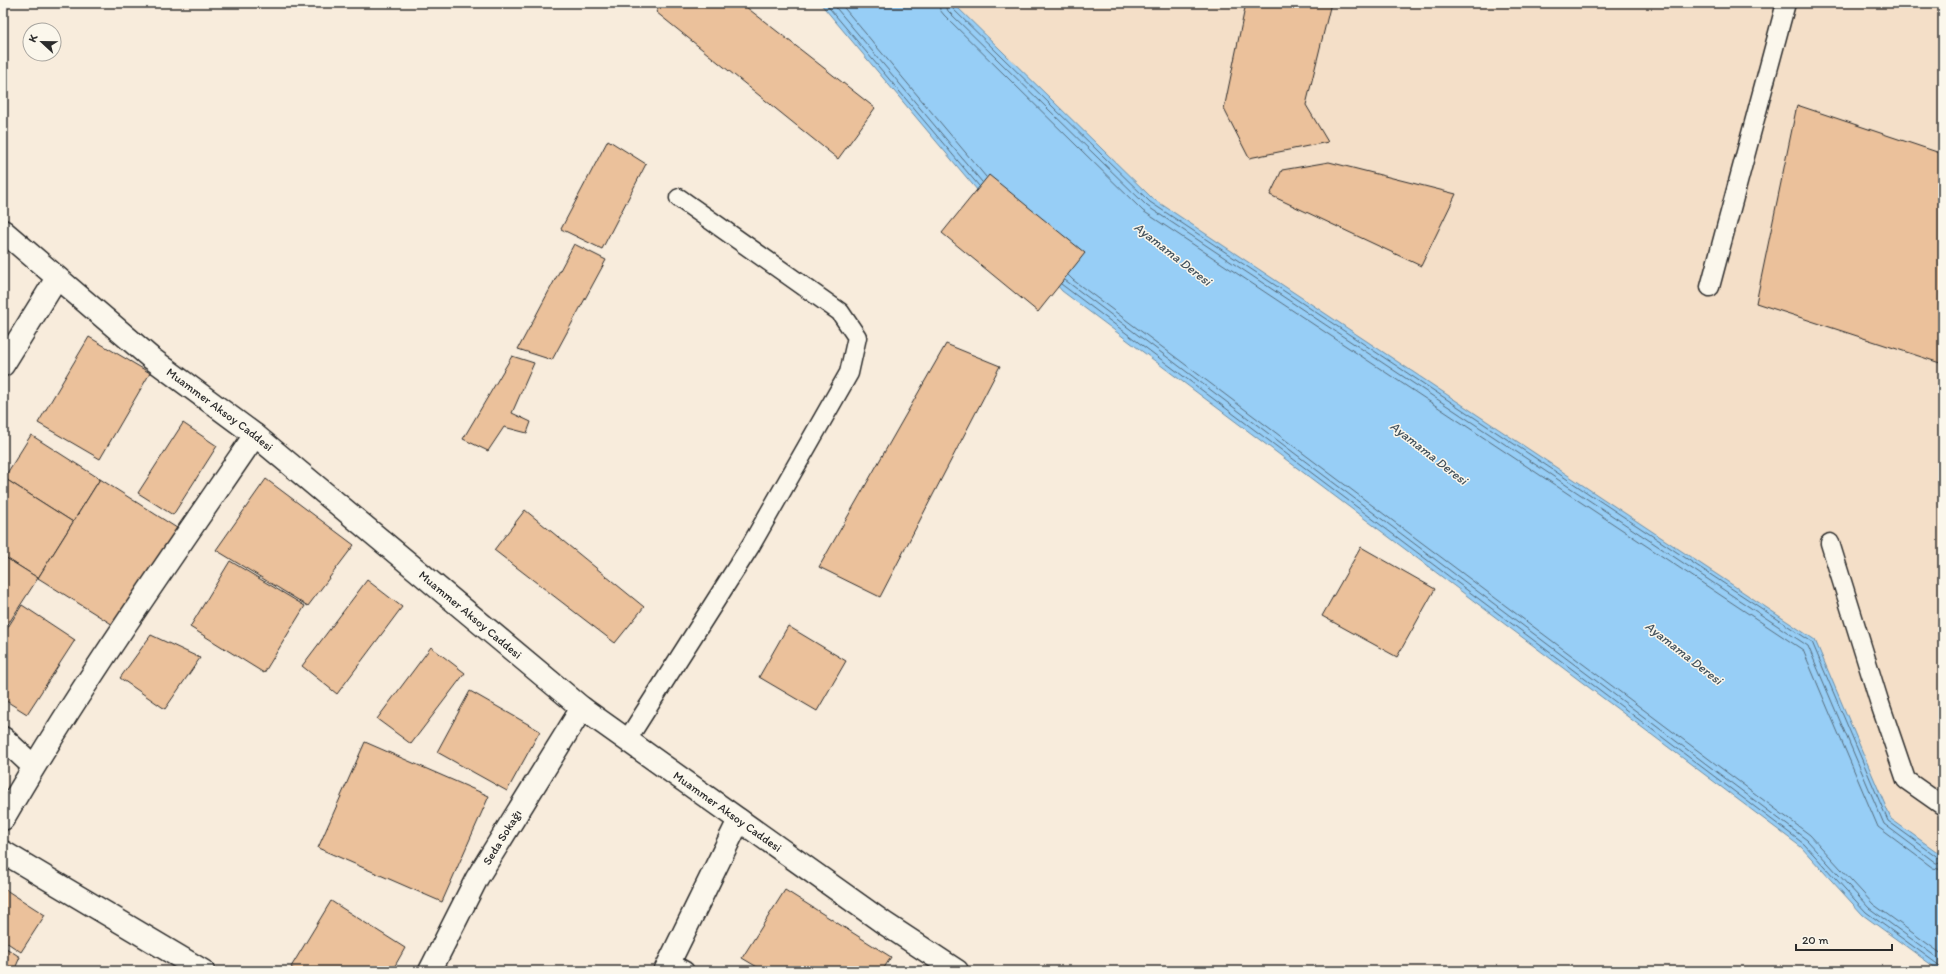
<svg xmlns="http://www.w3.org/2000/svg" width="1946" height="974" viewBox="0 0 1946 974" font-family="Itim,sans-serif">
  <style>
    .built { fill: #f4dfc8 }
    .water { fill: #97cef6; stroke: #6c8da5 }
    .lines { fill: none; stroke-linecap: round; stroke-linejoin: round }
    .shore { stroke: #566c7c; stroke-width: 1 }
    .building { fill: #ebc19b; stroke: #2b2b2b }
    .service-casing { stroke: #2b2b2b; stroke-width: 21 }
    .minor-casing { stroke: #2b2b2b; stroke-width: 25 }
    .secondary-casing { stroke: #2b2b2b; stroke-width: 25 }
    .service { stroke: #fbf7ec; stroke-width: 18 }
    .minor { stroke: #fbf7ec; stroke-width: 22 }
    .secondary { stroke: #fbf7ec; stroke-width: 22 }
    .labels { text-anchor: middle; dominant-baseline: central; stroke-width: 3; stroke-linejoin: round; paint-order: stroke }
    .street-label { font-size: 12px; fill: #2b2b2b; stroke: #fbf7ec }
    .water-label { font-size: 13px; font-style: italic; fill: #46545e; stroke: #fbf7ec }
  </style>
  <rect width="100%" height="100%" fill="#f8ecdc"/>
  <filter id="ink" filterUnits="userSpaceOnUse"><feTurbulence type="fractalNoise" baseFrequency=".025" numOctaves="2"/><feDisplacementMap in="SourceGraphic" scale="8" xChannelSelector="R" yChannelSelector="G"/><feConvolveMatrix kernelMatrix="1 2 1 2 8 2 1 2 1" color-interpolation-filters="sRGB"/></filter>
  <g filter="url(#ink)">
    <path class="built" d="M953,3H1943V856L1891,819L1815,640L1152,198Z"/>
    <path class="water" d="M820,3H953L1152,198L1815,640L1891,819L1943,856V971H1940L1863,915L1801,847L1062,291Z"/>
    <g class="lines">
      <g class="shore">
        <path d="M825,3L979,186"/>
        <path d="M832,3L982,182"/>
        <path d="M840,3L986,177"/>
        <path d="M939,3L940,10L944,15L1143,211L1803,650L1878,827L1933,868L1943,870"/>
        <path d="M945,3L948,11L1147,206L1808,646L1884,824L1936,863L1943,864"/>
        <path d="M950,3L952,8L1150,202L1812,642L1888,821L1939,858L1943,859"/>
        <path d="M1068,275L1073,280L1810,835L1873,904L1943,955"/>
        <path d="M1065,280L1807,840L1869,908L1943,962"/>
        <path d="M1061,284L1804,844L1866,912L1940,966L1942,971"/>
      </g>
    </g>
    <g class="building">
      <path d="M662,3H741L875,108L838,159L656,12Z"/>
      <path d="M1246,3H1331L1306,105L1328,142L1249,158L1224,109Z"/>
      <path d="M1797,105L1943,154V364L1756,303Z"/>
      <path d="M608,140L646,164L602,249L561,229Z"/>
      <path d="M1329,162L1456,194L1421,266L1270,195L1282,170Z"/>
      <path d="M989,175L1085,253L1038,312L942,233Z"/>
      <path d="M574,244L606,260L552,360L518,349Z"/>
      <path d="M89,337L150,373L100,459L38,423Z"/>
      <path d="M946,344L1000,366L880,597L819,567Z"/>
      <path d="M512,356L534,363L512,413L531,422L527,433L504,427L488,451L463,439Z"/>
      <path d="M183,423L217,446L173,515L138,493Z"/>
      <path d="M31,435L100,479L73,522L4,478Z"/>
      <path d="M4,478L73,522L38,578L3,556Z"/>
      <path d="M100,479L180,530L118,628L38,578Z"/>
      <path d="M266,479L354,545L308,606L216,550Z"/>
      <path d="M525,510L644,607L615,643L494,550Z"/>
      <path d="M1361,547L1435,589L1397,657L1322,616Z"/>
      <path d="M3,556L38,578L3,632Z"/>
      <path d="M230,561L305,606L264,673L190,627Z"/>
      <path d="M367,580L402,607L337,694L302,666Z"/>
      <path d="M22,605L75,640L27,714L3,699V635Z"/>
      <path d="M788,626L846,661L817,711L759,677Z"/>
      <path d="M151,635L200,658L165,709L120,678Z"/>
      <path d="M431,647L465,673L411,744L377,719Z"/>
      <path d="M470,691L540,731L507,791L437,752Z"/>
      <path d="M365,742L489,796L442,902L318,848Z"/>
      <path d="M3,888L45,915L21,952L3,940Z"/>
      <path d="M785,890L891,957L882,971H764L742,958Z"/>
      <path d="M331,901L405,948L392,971H296L291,967Z"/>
      <path d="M3,946L20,957L14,971H3Z"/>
    </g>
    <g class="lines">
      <g class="service-casing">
        <g id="service">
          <path d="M1710,287L1786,3"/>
          <path d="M1830,543L1879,701L1906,780L1943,806"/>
          <path d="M627,740L751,545L849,373L857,337L840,312L679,198"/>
          <path d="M669,962L685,971"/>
        </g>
      </g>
      <g class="minor-casing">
        <g id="minor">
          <path d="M3,365L57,278"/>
          <path d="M3,738L33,766"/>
          <path d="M3,819C80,686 169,561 255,435"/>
          <path d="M3,852L203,971"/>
          <path id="s1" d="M430,971L477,878L582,708"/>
          <path d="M665,971L739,820"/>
        </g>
      </g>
      <g class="secondary-casing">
        <g id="secondary">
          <path id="s2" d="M3,231L151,358L255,435L582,708L884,923L957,971"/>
        </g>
      </g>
      <use href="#service" class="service"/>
      <use href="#minor" class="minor"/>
      <use href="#secondary" class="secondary"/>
    </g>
  </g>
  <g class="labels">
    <g class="street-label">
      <text stroke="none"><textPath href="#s2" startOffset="281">Muammer Aksoy Caddesi</textPath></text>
      <text stroke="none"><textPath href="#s2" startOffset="605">Muammer Aksoy Caddesi</textPath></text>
      <text stroke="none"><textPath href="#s2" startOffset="929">Muammer Aksoy Caddesi</textPath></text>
      <text stroke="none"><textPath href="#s1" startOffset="152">Seda Sokağı</textPath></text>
    </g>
    <g class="water-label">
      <text transform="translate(1173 254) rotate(38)">Ayamama Deresi</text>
      <text transform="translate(1429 453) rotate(38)">Ayamama Deresi</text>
      <text transform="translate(1684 653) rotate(38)">Ayamama Deresi</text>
    </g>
  </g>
  <rect width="1946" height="974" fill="none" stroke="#fbf7ec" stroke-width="16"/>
  <rect x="8" y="8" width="1930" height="958" fill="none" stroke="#2b2b2b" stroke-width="1.5" filter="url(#ink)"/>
  <g transform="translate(42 42) rotate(292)"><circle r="19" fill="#fbf7ec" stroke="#a8a59f"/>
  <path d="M0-3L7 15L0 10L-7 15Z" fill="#2b2b2b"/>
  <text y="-6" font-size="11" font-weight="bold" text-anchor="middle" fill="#2b2b2b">K</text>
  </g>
  <path d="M1796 944v6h96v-6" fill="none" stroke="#2b2b2b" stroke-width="2"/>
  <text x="1802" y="944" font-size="12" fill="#2b2b2b" stroke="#fbf7ec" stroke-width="3" paint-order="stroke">20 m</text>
</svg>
